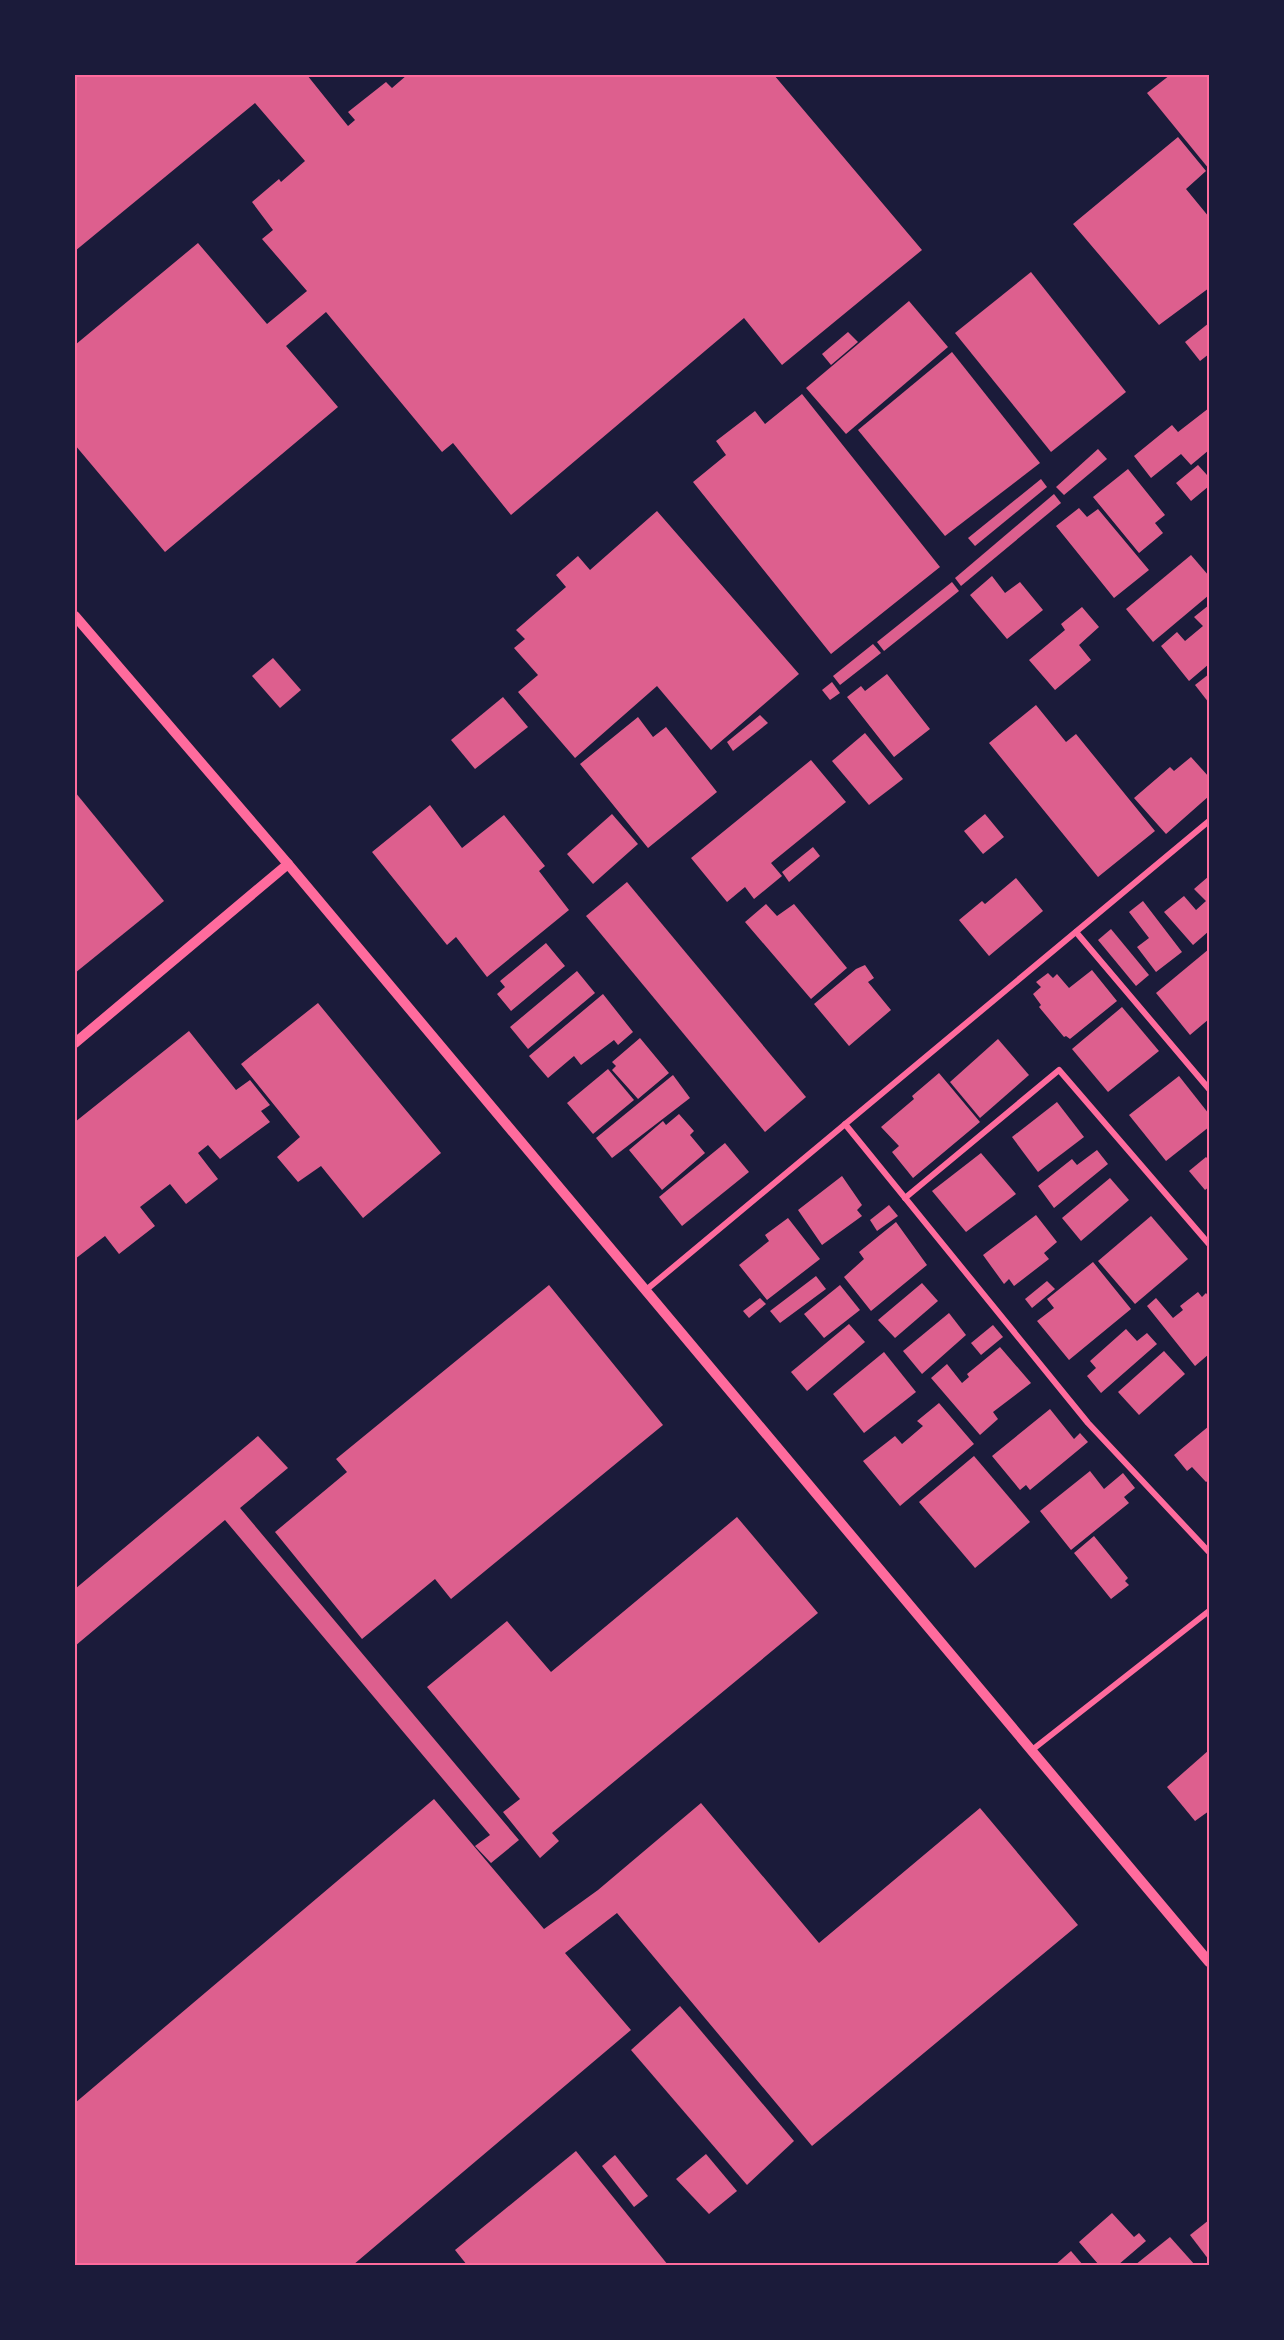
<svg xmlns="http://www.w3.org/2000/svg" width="1284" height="2340" viewBox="0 0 1284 2340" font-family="'Golos Text',sans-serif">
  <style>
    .building { fill: #dd5f8e }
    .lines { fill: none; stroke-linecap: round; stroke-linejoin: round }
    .minor { stroke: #ff6b9d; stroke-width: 6 }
    .tertiary { stroke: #ff6b9d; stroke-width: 10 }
    .neatline { fill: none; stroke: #ff6b9d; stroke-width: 2 }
  </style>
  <rect width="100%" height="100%" fill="#1b1b3a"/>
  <g class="building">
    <path d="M75,75H307L348,126L355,120L348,112L386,82L392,88L407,75H774L922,250L782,365L744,318L511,515L453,443L442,452L326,312L286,346L338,407L165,552L75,445V345L198,243L267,324L307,291L262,239L273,230L252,202L279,179L281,182L305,161L255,103L75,251Z"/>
    <path d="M1170,75H1209V169L1147,93Z"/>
    <path d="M1178,137L1206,171L1186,189L1209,217V288L1159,325L1073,224Z"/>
    <path d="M1031,272L1126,392L1051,452L955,333Z"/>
    <path d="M909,301L948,347L846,434L806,388Z"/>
    <path d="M1209,323V354L1200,361L1185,342Z"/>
    <path d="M848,332L858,342L831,365L822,354Z"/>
    <path d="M952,352L1040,463L945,536L858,430Z"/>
    <path d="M802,394L940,567L831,654L693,482L726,455L716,441L755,411L765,424Z"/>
    <path d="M1209,408V450L1191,465L1181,454L1151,478L1134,456L1172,425L1178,432Z"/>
    <path d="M1098,449L1107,459L1064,495L1056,487Z"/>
    <path d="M1198,465L1207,475L1209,474V486L1191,501L1176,483Z"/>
    <path d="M1128,469L1165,515L1155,523L1163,533L1139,553L1093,497Z"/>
    <path d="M1041,479L1047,487L975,546L968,538Z"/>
    <path d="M1054,494L1061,503L961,586L955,578Z"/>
    <path d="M1079,508L1087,517L1098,509L1149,570L1114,598L1056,526Z"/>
    <path d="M657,511L799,674L711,750L657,686L575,758L518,692L538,675L514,648L525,639L516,630L566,587L556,575L578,556L590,570Z"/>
    <path d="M1191,555L1209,576V595L1153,642L1126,609Z"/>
    <path d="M992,576L1005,593L1020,582L1043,610L1007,639L970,595Z"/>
    <path d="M952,582L959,591L884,651L877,642Z"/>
    <path d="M1209,605V664L1189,681L1161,646L1177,632L1185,641L1203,626L1194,617Z"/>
    <path d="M1082,607L1099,627L1079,645L1091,660L1055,690L1029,660L1065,630L1061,624Z"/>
    <path d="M873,644L881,653L840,685L833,676Z"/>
    <path d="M273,658L301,690L280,708L252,676Z"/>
    <path d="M887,674L930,729L894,757L847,697L861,686L865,691Z"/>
    <path d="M1209,674V703L1195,685Z"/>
    <path d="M832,682L840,693L830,700L822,690Z"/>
    <path d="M503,697L528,727L475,769L451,740Z"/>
    <path d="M1036,705L1066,742L1076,734L1155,831L1098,877L989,743Z"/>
    <path d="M760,715L768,723L733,751L727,742Z"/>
    <path d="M638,717L653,737L666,727L717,792L648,848L580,764Z"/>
    <path d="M865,733L903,779L869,805L832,761Z"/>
    <path d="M1191,757L1209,777V796L1166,834L1134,798L1170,767L1174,771Z"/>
    <path d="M811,760L846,802L771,863L782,876L754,899L745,887L727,902L691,858Z"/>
    <path d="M75,792L164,901L75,973Z"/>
    <path d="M430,805L462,848L504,815L545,866L539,871L569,910L487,977L456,937L447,945L372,852Z"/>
    <path d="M612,814L638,844L593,884L567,854Z"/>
    <path d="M985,814L1004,837L983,854L964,831Z"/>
    <path d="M813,847L820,856L789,882L782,872Z"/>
    <path d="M1209,876V931L1193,945L1164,912L1184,896L1196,910L1206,901L1194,889Z"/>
    <path d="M1016,878L1043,911L989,956L959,920L982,901L985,904Z"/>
    <path d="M627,882L806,1097L765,1132L586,916Z"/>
    <path d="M1143,901L1182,952L1156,972L1137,947L1149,938L1129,912Z"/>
    <path d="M766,904L777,916L794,904L847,968L811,999L745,922Z"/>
    <path d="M1111,929L1149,975L1136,986L1098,940Z"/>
    <path d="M546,943L565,966L511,1011L497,994L505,987L500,981Z"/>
    <path d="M1209,949V1019L1190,1035L1156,993Z"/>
    <path d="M865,965L874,978L868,982L891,1010L849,1046L814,1004L856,969Z"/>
    <path d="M1092,970L1117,1001L1070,1039L1066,1036L1064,1037L1039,1007L1041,1005L1033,994L1041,987L1036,982L1048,973L1053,978L1057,974L1069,988Z"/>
    <path d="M577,971L595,993L528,1049L510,1027Z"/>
    <path d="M603,994L633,1032L618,1045L614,1040L581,1065L574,1056L548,1078L529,1056Z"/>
    <path d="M318,1003L441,1153L363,1218L321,1166L298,1182L277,1157L300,1137L241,1064Z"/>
    <path d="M1122,1007L1159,1051L1108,1092L1072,1049Z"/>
    <path d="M189,1031L236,1090L250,1080L270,1105L261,1111L270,1122L220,1159L208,1145L198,1153L218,1179L186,1204L170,1184L140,1207L155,1226L119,1254L105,1236L75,1259V1122Z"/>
    <path d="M640,1038L669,1073L638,1099L612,1070L616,1066L612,1062Z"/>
    <path d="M998,1039L1029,1075L980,1118L950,1082Z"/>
    <path d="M608,1069L634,1100L593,1134L567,1103Z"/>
    <path d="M939,1073L980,1122L913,1178L892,1152L899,1146L881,1127L914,1099L912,1096Z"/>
    <path d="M673,1075L690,1098L612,1158L596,1138Z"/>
    <path d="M1179,1076L1209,1114V1127L1166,1161L1129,1115Z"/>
    <path d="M1057,1102L1084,1137L1038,1172L1012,1137Z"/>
    <path d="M679,1114L694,1131L690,1135L705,1153L662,1190L629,1150L663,1121L666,1125Z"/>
    <path d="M725,1143L749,1172L682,1226L659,1197Z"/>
    <path d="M1097,1150L1108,1164L1054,1208L1038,1186L1072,1159L1077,1165Z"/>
    <path d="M981,1153L1016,1194L966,1232L932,1191Z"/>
    <path d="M1206,1157L1209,1160V1187L1205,1190L1189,1171Z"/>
    <path d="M842,1176L862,1205L857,1210L862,1216L822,1245L798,1210Z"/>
    <path d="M1110,1178L1129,1200L1081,1241L1062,1218Z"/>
    <path d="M889,1205L898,1216L877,1231L870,1220Z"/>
    <path d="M1036,1215L1057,1242L1044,1253L1049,1259L1014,1286L1009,1279L1004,1284L983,1255Z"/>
    <path d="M1151,1216L1188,1259L1135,1304L1098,1261Z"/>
    <path d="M788,1218L820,1259L767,1300L739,1265L769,1241L765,1235Z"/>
    <path d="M896,1222L927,1265L871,1311L844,1277L864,1259L859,1252Z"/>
    <path d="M1093,1262L1131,1309L1069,1360L1037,1321L1054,1308L1047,1299Z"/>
    <path d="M816,1276L826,1289L780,1323L770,1311Z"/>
    <path d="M1047,1281L1055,1289L1032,1308L1025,1299Z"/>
    <path d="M922,1283L938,1301L895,1338L878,1320Z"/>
    <path d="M549,1285L663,1425L451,1599L435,1579L362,1639L275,1532L347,1472L336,1459Z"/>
    <path d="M840,1285L860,1310L824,1338L804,1314Z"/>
    <path d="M1198,1292L1202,1297L1206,1293L1209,1297V1354L1195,1366L1147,1306L1156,1298L1173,1318L1183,1310L1180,1306Z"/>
    <path d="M760,1298L766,1304L749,1318L743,1311Z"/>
    <path d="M949,1313L966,1335L922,1374L903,1351Z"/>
    <path d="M849,1324L865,1342L807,1391L791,1372Z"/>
    <path d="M993,1325L1003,1337L981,1355L971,1343Z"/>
    <path d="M1126,1329L1137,1341L1147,1333L1157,1344L1101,1393L1087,1376L1096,1368L1090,1361Z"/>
    <path d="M1000,1347L1031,1383L993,1412L998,1419L980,1435L931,1378L947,1364L962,1383L969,1377L967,1374Z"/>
    <path d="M1164,1351L1185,1374L1139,1415L1118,1392Z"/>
    <path d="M884,1352L916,1392L864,1433L833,1394Z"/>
    <path d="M939,1403L974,1444L900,1506L863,1461L895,1436L902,1444L923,1426L917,1421Z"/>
    <path d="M1050,1409L1074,1439L1080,1433L1088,1442L1030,1490L1026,1485L1020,1490L992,1456Z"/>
    <path d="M1209,1426V1480L1206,1482L1192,1467L1187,1471L1174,1455Z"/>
    <path d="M258,1436L288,1468L240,1508L519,1840L491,1863L475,1846L490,1835L225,1520L75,1646V1589Z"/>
    <path d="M974,1456L1030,1522L975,1568L919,1502Z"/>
    <path d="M1090,1471L1104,1489L1123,1473L1135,1488L1124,1497L1129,1503L1071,1550L1040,1511Z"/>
    <path d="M737,1517L818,1613L552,1833L559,1841L540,1858L503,1812L520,1799L427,1687L507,1621L551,1672Z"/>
    <path d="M1094,1536L1128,1578L1125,1581L1129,1585L1111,1599L1074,1553Z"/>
    <path d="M1209,1750V1811L1195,1821L1167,1787Z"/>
    <path d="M434,1799L544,1929L598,1890L701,1803L819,1943L980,1808L1078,1925L812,2146L617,1913L565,1953L631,2030L353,2265H75V2103Z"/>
    <path d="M680,2006L794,2141L747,2185L631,2050Z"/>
    <path d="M576,2151L668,2265H467L455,2250Z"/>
    <path d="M706,2154L737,2191L709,2214L676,2179Z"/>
    <path d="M615,2155L648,2196L634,2207L602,2166Z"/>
    <path d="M1112,2213L1134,2237L1139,2233L1146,2241L1118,2265H1099L1079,2242Z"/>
    <path d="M1209,2220V2260L1190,2235Z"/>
    <path d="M1170,2237L1195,2265H1135Z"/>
    <path d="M1071,2251L1083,2265H1055Z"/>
  </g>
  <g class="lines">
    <g class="minor">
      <path d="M1076,932L1209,1089"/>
      <path d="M845,1124L1088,1423L1209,1552"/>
      <path d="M905,1198L1059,1070L1209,1244"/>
      <path d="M646,1290L1209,821"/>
      <path d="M1032,1750L1209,1611"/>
    </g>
    <g class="tertiary">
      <path d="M75,616L288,864L1209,1962"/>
      <path d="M75,1043L288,864"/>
    </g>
  </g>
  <rect width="1284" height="2340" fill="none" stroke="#1b1b3a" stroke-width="153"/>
  <rect x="76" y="76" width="1132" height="2188" class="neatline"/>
</svg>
